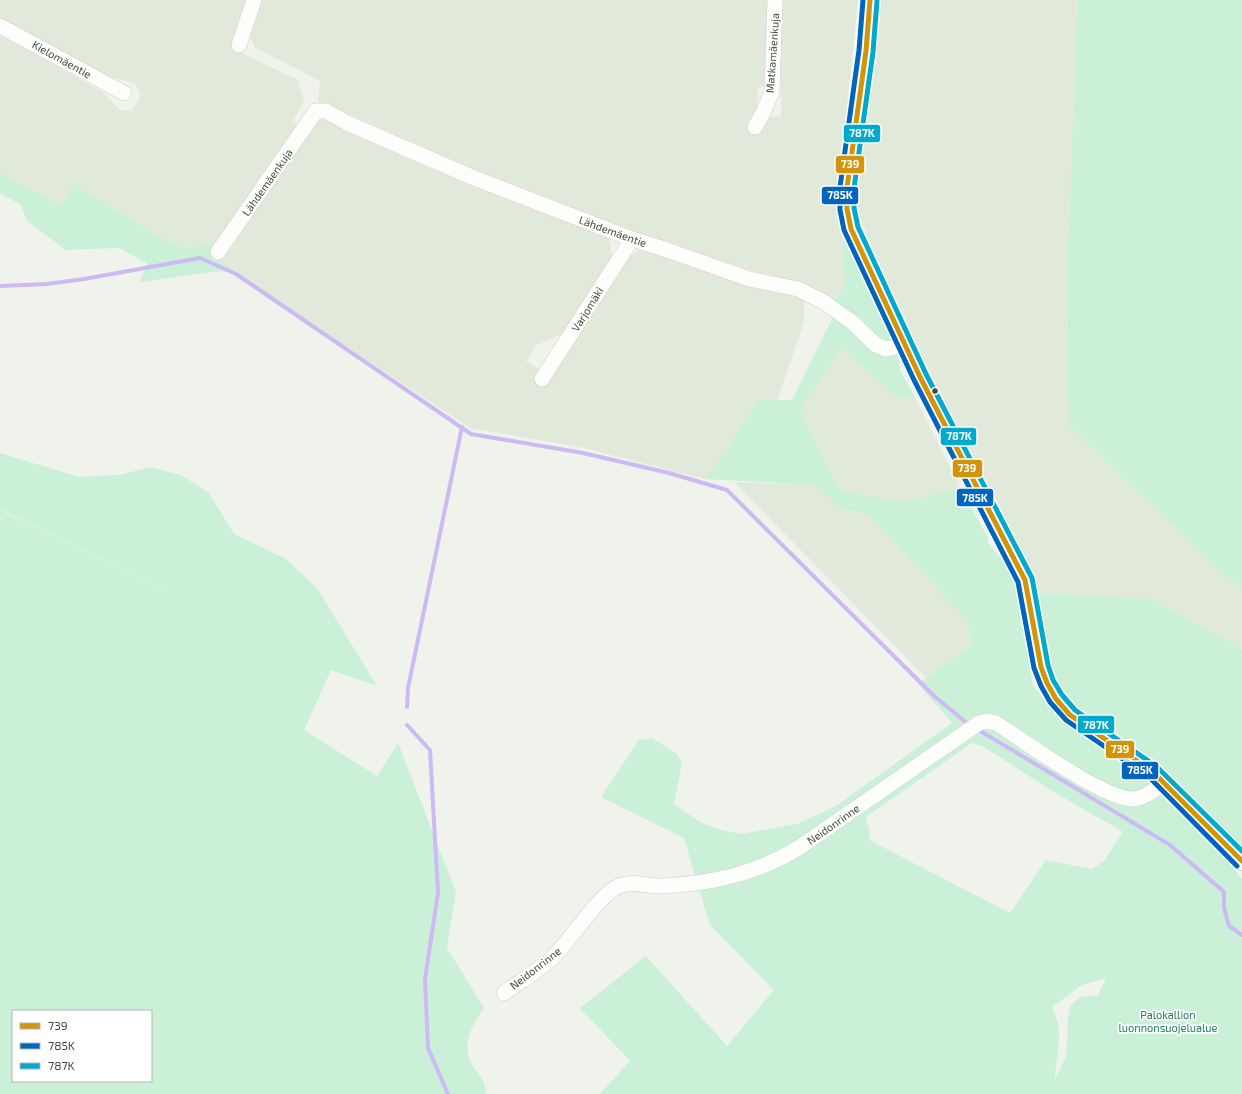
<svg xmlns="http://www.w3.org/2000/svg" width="1242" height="1094" viewBox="0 0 1242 1094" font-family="'Exo 2',sans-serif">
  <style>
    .residential { fill: #e1e9db }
    .green { fill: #cbf0d8; fill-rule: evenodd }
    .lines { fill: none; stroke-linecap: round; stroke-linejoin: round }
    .stream { stroke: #cdb9f4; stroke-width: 4 }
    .minor-casing { stroke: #cbd0c8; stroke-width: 16 }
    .tertiary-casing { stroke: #cbd0c8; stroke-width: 20 }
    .minor { stroke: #fdfdfc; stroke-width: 15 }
    .tertiary { stroke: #fdfdfc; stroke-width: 18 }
    .bus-1-casing { stroke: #fff; stroke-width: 8 }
    .bus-2-casing { stroke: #fff; stroke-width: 8 }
    .bus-3-casing { stroke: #fff; stroke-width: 8 }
    .bus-1 { stroke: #d2940b; stroke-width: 5 }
    .bus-2 { stroke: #0065bd; stroke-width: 5 }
    .bus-3 { stroke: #00a9ce; stroke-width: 5 }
    .bus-dot { fill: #3f4b36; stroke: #fff; stroke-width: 1.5 }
    .labels { text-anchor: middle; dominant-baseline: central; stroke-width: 3.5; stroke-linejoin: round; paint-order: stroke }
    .street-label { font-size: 11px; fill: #3f4b36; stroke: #fff }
    .park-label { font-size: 11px; fill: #22845a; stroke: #fff }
    .line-badge { stroke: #fff; stroke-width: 1.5 }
    .badge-label { font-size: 11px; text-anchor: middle; font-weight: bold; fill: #fff }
  </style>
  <rect width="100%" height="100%" fill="#eff3ec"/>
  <g class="residential">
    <path d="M0,0H249L232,48L298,80L304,102L293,120L302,130L222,240L188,249L156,235L73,183L62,206L0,173V34L104,93L120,110H131L138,102L140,93L135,83L112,78L0,18Z"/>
    <path d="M262,0H768L765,86L758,87L757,109L768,117L781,116L780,0H858L839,186L846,284L833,303L800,286L639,235L478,172L318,102L320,81L255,48L249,37Z"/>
    <path d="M879,0H1078L1066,296L1069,425L1227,578L1242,586V649L1152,599L1038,593L1035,580L894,301L858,213L857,183Z"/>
    <path d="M320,117L420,164L609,236L612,257L562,334L537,345L526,361L551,377L628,258L642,248L804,297V322L777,401H757L727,450L705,479L584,448L470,428L232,271L219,257Z"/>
    <path d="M841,348L897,397H915L960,487L907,502L839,490L800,410Z"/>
    <path d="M734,482L815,485L839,508L869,515L968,622L971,645L926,678Z"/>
  </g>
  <g class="green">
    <path d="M1078,0H1242V586L1227,578L1069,425L1066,296Z"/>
    <path d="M0,173L62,206L73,183L156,235L188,249L222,240L219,257L232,271L211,272L140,282L147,263L119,248L66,250L27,221L21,205L0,193Z"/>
    <path d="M842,236L894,344L886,346L833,303L846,284Z"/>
    <path d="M835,313L898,352L900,370L915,397H897L841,348L800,410L839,490L907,502L960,487L988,538V543L1005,563L1018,592L1033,686L1058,717L1155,780L1159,793L1221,853L1242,879V1094H600L630,1061L580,1008L646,956L727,1046L774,990L710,925L699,889L753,877L862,799L761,863L696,879L684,838L601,797L639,740L652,738L677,754L682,763L674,804L702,823L721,830L741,834L797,824L836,806L952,723L918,684L971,645L968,622L869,515L839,508L815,485L705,479L727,450L757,400H792ZM972,743L984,747L1052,791L1123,832L1104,861L1092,869L1046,860L1010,913L869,840L870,832L866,817ZM1106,978L1098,995L1080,997L1070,1006L1068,1018L1066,1057L1055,1079C1056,1051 1065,1034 1052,1007L1082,985Z"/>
    <path d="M0,453L79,477L119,475L150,467L181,475L209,493L234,534L286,559L317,588L377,686L331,670L304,730L377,776L398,743L456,892L447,948L484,1008C472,1024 460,1047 473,1066C481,1077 485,1080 486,1094H0V510L229,621L0,509ZM13,1011H151V1081H13Z"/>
    <path d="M1038,593L1152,599L1242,649V851L1179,784L1144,753L1074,711L1062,701L1039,634Z"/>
  </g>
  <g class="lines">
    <g class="stream">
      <path d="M0,286L47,284L84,279L200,258L236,274L471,434L583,453L669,473L727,490L933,695L968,724"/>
      <path d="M407,707L408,688L462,427"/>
      <path d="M407,725L430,750L438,893L425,979L428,1048L448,1094"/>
      <path d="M977,729L1170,845L1224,892V908L1229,926L1242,935"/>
    </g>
    <g class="minor-casing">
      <g id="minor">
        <path d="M0,26L124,93"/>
        <path d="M239,45L254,0"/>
        <path d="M755,127L764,111L772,91L775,0"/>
        <path d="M218,252L316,111H326L347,123L474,178L632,239L667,250L749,279L798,289L824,302L852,322L876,345L886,349L904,345"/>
        <path d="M542,379L632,239"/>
        <path d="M504,993C520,981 544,968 557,953C573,936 599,895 619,886C634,880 649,887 664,886C714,883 756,874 800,847L979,723L985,721L996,723C1024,741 1102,798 1132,799C1144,799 1155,789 1164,782"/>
      </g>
    </g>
    <g class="tertiary-casing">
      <path id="tertiary" d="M870,0L866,51L847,188V209L851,229L920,377L1025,580C1040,631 1027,672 1070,715L1153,772L1242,861"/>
    </g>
    <use href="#minor" class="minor"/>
    <use href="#tertiary" class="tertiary"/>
    <g class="bus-1-casing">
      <path id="bus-1" d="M870,0L866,51L847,188V209L851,229L920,377L1025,580L1041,667L1047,683L1056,699L1070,715L1153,772L1242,861"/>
    </g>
    <g class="bus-2-casing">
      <path id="bus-2" d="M863,0L859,50L840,187V210L844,230L914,380L1018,582L1034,668L1041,686L1050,702L1066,720L1149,777L1237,866"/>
    </g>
    <g class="bus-3-casing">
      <path id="bus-3" d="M877,1L873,52L854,188V208L858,227L926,374L1032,578L1048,665L1053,680L1062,695L1075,710L1157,767L1242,851"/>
    </g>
    <use href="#bus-1" class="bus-1"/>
    <use href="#bus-2" class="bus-2"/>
    <use href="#bus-3" class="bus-3"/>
  </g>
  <circle class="bus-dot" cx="935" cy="391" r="3.5"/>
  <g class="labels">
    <g class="street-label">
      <text transform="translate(772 53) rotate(-86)">Matkamäenkuja</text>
      <text transform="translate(62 59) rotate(29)">Kielomäentie</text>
      <text transform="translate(267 182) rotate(-55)">Lähdemäenkuja</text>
      <text transform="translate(613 231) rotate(20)">Lähdemäentie</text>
      <text transform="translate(587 309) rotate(-58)">Varjomäki</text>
      <text transform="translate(833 824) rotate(-35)">Neidonrinne</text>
      <text transform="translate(535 968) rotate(-38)">Neidonrinne</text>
    </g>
    <g class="park-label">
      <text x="1168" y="1014">Palokallion<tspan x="1168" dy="13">luonnonsuojelualue</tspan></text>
    </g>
  </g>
  <g class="line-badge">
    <rect x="843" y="124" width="38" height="19" rx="4" fill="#00a9ce"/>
    <rect x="835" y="155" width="30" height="19" rx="4" fill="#d2940b"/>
    <rect x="821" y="186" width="38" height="19" rx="4" fill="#0065bd"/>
    <rect x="940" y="427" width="37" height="19" rx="4" fill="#00a9ce"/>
    <rect x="952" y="459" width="31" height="19" rx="4" fill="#d2940b"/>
    <rect x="956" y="488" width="38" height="19" rx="4" fill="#0065bd"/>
    <rect x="1077" y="715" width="38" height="19" rx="4" fill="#00a9ce"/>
    <rect x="1105" y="740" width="30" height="19" rx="4" fill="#d2940b"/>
    <rect x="1121" y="761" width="38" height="19" rx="4" fill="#0065bd"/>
  </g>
  <g class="badge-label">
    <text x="862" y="137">787K</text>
    <text x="850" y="168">739</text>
    <text x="840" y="199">785K</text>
    <text x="959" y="440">787K</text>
    <text x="967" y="472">739</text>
    <text x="975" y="502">785K</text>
    <text x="1096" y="729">787K</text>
    <text x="1120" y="753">739</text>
    <text x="1140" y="774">785K</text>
  </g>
  <rect x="12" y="1010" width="140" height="72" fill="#ffffff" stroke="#b2b7af"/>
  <rect x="20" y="1023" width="20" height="6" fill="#d2940b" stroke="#b2b7af"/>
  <text x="48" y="1030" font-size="12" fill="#3f4b36">739</text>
  <rect x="20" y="1043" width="20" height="6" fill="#0065bd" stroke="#b2b7af"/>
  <text x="48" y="1050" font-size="12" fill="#3f4b36">785K</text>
  <rect x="20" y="1063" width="20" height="6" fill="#00a9ce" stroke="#b2b7af"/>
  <text x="48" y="1070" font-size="12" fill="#3f4b36">787K</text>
</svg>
